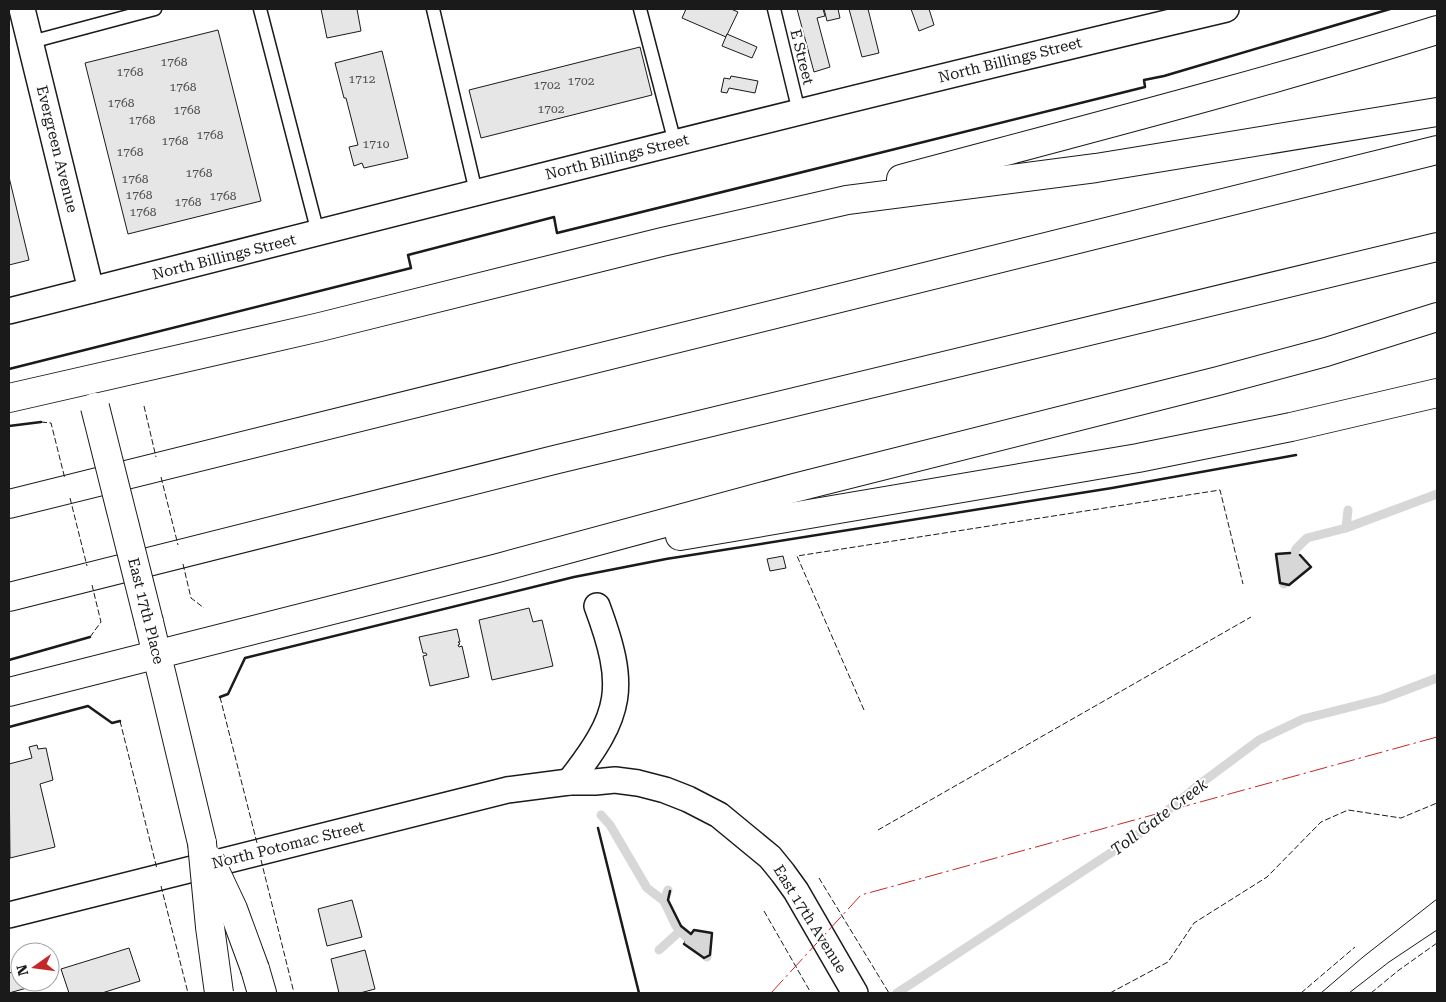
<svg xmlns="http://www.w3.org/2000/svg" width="1446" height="1002" viewBox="0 0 1446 1002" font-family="'Roboto Serif',serif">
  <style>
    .water { fill: #d7d7d7; stroke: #6a6a6a }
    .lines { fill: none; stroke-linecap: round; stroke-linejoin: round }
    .stream { stroke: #d7d7d7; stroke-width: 9 }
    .building { fill: #e6e6e6; stroke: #1a1a1a }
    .service-casing { stroke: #1a1a1a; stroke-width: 15 }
    .minor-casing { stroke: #1a1a1a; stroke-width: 28 }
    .secondary-casing { stroke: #1a1a1a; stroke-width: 30 }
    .motorway-casing { stroke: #1a1a1a; stroke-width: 30 }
    .service { stroke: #fff; stroke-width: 12 }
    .minor { stroke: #fff; stroke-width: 25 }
    .secondary { stroke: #fff; stroke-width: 28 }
    .motorway { stroke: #fff; stroke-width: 28 }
    .tram { stroke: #1a1a1a; stroke-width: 1 }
    .secondary-bridge-casing { stroke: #1a1a1a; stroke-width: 30; stroke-linecap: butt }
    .secondary-bridge { stroke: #fff; stroke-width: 28 }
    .fence { stroke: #1a1a1a; stroke-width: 1; stroke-dasharray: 6 2.5; stroke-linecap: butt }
    .wall { stroke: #1a1a1a; stroke-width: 2.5 }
    .power { stroke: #c62828; stroke-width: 1; stroke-dasharray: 18 4 2.5 4; stroke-linecap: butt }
    .labels { text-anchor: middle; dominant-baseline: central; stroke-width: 4; stroke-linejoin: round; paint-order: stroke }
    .number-label { font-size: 12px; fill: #4d4d4d }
    .street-label { font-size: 15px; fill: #1a1a1a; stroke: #fff }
    .water-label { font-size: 16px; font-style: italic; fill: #1a1a1a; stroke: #fff }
  </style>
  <rect width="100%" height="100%" fill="#fff"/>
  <g class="water">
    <path d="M1290,553L1300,555L1311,567L1289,585L1280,583L1276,554Z"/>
    <path d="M694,930L712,933L710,955L704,958L684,944L686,932L691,934Z"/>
  </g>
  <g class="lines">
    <g class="stream">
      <path d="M1346,528L1348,510"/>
      <path d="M1284,584L1296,549L1307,538L1346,528L1437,494"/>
      <path d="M601,815L610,825L647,888L664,901L676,926L685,936L694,941L707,957"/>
      <path d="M664,901L668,890"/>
      <path d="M659,950L680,931"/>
      <path d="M897,993L1135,837L1200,784L1259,740L1303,719L1382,699L1437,678"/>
    </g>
  </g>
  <g class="building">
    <path d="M321,9H357L361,31L327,38Z"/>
    <path d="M686,9H731L738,12L726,37L682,18Z"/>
    <path d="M797,9H823L825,16L817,18L830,67L814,72Z"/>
    <path d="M824,9H838L840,18L827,21Z"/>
    <path d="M849,9H868L879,53L862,57Z"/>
    <path d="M911,9H929L934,25L919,31Z"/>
    <path d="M218,30L261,201L128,234L85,63Z"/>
    <path d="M727,34L757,47L752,58L722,46Z"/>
    <path d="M640,47L652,95L481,138L469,90Z"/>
    <path d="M382,51L408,158L364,168L362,163L354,166L349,147L358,145L346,98H344L335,63Z"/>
    <path d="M731,76L758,81L755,93L729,88L727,93L721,92L724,78L730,79Z"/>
    <path d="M9,177L29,260L9,265Z"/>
    <path d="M783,556L786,568L770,571L767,559Z"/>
    <path d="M529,608L533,622L542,620L553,666L492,680L479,620Z"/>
    <path d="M457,629L460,642H458L460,644L458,645L459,647L462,646L469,677L430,686L423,656L427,655L426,653H423L419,637Z"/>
    <path d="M37,745L38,749L46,748L53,780L40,784L55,847L10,858L9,764L32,758L29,747Z"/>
    <path d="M352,900L362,937L327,946L318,909Z"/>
    <path d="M129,948L140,981L102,993H69L61,969Z"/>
    <path d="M365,950L375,989L360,993H339L331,959Z"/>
    <path d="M51,960L56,979L50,981V961Z"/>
    <path d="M20,970V982H48L9,993V973Z"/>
  </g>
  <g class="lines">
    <g class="service-casing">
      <g id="service">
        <path d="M260,9L318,233"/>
        <path d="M433,9L476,192"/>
        <path d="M640,9L675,143"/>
        <path d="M774,9L799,112"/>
        <path d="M31,42L155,9"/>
      </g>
    </g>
    <g class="minor-casing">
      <g id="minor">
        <path d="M22,9L91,290"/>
        <path d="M9,311C414,208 819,105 1226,9"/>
        <path d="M569,782C623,714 627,687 597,606"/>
        <path d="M9,915L507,790L569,782H595L615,780L638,783L665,790L688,799L719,815L770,857L783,873L796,891L855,993"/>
      </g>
    </g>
    <g class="secondary-casing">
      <g id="secondary">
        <path d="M149,622L202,843"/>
        <path d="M255,969L262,993"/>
      </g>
    </g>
    <g class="motorway-casing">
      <g id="motorway">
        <path d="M901,179C1080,131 1260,85 1437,30"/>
        <path d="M9,398L320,327L662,242L847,200L1096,168L1437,112"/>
        <path d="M9,504L1437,150"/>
        <path d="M680,536L1138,458L1291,427L1437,393"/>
        <path d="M9,597L554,460L1437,247"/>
        <path d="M9,692L498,568L794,488L1218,381L1326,352L1437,317"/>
      </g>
    </g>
    <use href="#service" class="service"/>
    <use href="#minor" class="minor"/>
    <use href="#secondary" class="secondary"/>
    <use href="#motorway" class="motorway"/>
    <g class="tram">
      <path d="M1321,993L1363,957L1437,899"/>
      <path d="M1349,993L1389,962L1437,930"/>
    </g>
    <g class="secondary-bridge-casing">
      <g id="secondary-bridge">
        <path d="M95,407L149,622"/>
        <path d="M202,843L210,927L219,993"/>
        <path d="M210,860L233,909L255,969"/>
      </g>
    </g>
    <use href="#secondary-bridge" class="secondary-bridge"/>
    <g class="fence">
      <path d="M144,406L156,457"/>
      <path d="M41,422L51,423L65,479"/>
      <path d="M161,477L178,545"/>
      <path d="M70,498L87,566"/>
      <path d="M183,564L191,598L204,608"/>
      <path d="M90,637L101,622L92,585"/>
      <path d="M220,697L257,843"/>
      <path d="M864,710L797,556L1220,490L1243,584"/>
      <path d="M120,721L157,869"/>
      <path d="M878,830L1251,617"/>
      <path d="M261,860L294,993"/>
      <path d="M819,878L889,993"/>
      <path d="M161,886L188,993"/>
      <path d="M764,911L811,993"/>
      <path d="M1110,993L1168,962L1194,923L1267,877L1321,822L1348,810L1401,818L1437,803"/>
      <path d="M1301,993L1355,947"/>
      <path d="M1371,993L1399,970L1437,943"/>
    </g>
    <g class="wall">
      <path d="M9,369L411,268L408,255L554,217L557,233L1145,87L1144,80L1164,76L1390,9"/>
      <path d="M9,426L41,422"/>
      <path d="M1290,553L1276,554L1280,583L1289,585L1311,567L1300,555"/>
      <path d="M9,660L90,637"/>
      <path d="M220,697L228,694L245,658L574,577L666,559L1112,488L1296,455"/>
      <path d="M9,727L88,706L112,723L120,721"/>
      <path d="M598,828L639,993"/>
      <path d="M670,891L668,900L681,926L691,934L694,930L712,933L710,955L704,958L684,944"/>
    </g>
    <path class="power" d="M771,993L861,895L1437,737"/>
  </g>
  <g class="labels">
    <g class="number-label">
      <text x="174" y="62">1768</text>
      <text x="130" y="72">1768</text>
      <text x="362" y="79">1712</text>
      <text x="581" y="81">1702</text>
      <text x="547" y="85">1702</text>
      <text x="183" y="87">1768</text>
      <text x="121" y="103">1768</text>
      <text x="551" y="109">1702</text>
      <text x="187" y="110">1768</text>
      <text x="142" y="120">1768</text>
      <text x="210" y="135">1768</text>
      <text x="175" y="141">1768</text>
      <text x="376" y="144">1710</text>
      <text x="130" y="152">1768</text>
      <text x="199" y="173">1768</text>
      <text x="135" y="179">1768</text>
      <text x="139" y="195">1768</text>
      <text x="223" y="196">1768</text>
      <text x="188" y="202">1768</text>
      <text x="143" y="212">1768</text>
    </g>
    <g class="street-label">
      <text transform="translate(802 57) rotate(76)">E Street</text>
      <text transform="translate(1010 60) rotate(-14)">North Billings Street</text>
      <text transform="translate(57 149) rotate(76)">Evergreen Avenue</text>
      <text transform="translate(617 157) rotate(-14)">North Billings Street</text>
      <text transform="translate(224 257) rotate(-14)">North Billings Street</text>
      <text transform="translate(146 611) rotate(76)">East 17th Place</text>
      <text transform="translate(288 845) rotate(-14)">North Potomac Street</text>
      <text transform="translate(810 919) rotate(58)">East 17th Avenue</text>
    </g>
    <g class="water-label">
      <text transform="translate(1159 817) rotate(-37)">Toll Gate Creek</text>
    </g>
  </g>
  <rect width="1446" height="1002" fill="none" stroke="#1a1a1a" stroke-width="20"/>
  <g transform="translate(35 967) rotate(256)"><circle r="24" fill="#ffffff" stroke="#a3a3a3"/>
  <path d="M0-4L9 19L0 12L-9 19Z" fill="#c62828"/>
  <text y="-8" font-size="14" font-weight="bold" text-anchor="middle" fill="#1a1a1a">N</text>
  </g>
</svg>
